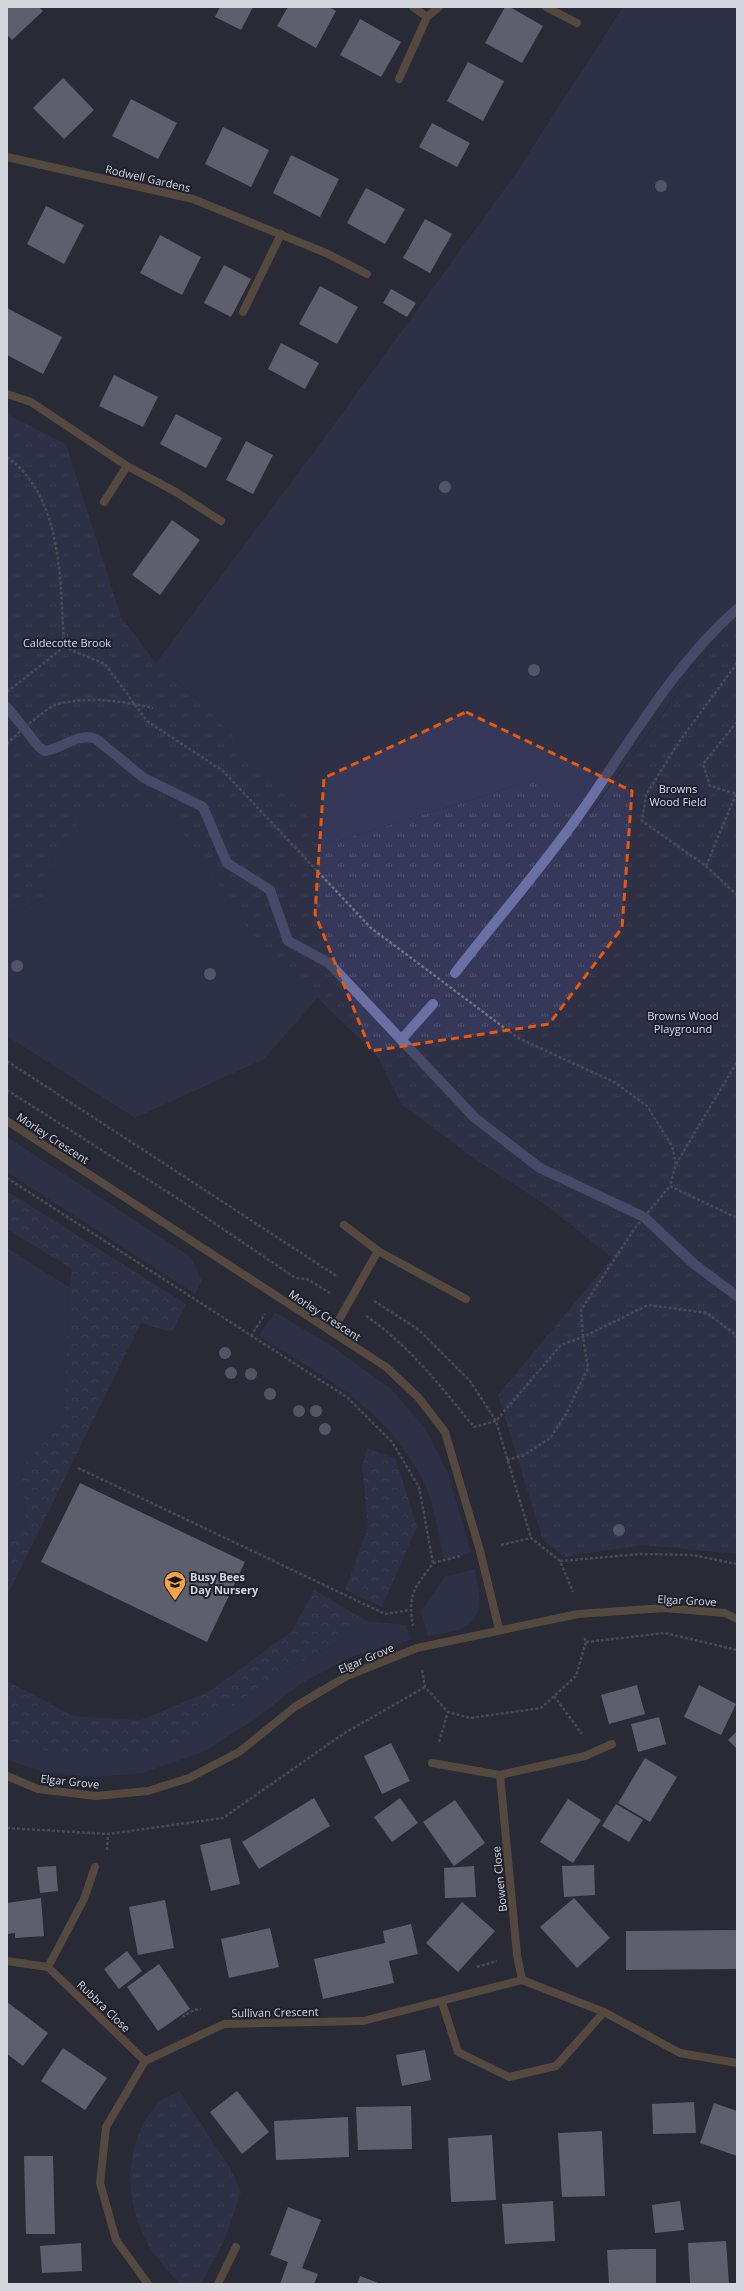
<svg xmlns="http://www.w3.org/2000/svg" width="744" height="2291" viewBox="0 0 744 2291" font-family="'Open Sans',sans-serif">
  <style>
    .grass { fill: #353859 }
    .forest { fill: url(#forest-crowns) }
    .park { fill: url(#park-tufts) }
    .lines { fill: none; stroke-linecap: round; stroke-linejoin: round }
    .stream { stroke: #6b70a4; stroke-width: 10 }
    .building { fill: #9d9fb0 }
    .path { stroke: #6f717c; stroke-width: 2.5; stroke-dasharray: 3 2; stroke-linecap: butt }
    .service { stroke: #8d6d4b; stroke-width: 8 }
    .minor { stroke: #8d6d4b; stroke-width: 8 }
    .tree { fill: #888ba3 }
    .marked { fill: none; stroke: #e8590c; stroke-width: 3; stroke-dasharray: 8 5; stroke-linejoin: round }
    .labels { text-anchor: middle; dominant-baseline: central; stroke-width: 4; stroke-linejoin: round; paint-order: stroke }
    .street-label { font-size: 11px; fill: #d4d6de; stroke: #1f202d }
    .park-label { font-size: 11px; fill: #d7dbfb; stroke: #1f202d }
    .poi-label { font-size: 11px; font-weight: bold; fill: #d4d6de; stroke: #1f202d; text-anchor: start }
  </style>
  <defs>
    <pattern id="forest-crowns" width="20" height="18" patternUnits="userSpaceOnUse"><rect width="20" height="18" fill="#353859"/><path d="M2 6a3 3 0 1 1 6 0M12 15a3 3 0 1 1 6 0" fill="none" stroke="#515470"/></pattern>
    <pattern id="park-tufts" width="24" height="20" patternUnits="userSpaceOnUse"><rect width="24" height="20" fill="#353859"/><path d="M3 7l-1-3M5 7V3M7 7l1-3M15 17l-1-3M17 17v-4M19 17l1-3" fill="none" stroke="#515470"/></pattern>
  </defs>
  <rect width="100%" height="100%" fill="#282a37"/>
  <g class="grass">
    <path d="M623,7H737V617L726,627L589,814L532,781L332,843L208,709L156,663L325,437L514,176Z"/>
    <path d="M89,808L168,810L251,933L318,998L264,1059L135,1118L7,1036V914L43,898L52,859Z"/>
    <path d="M7,1137L191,1257L202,1281L195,1294L7,1172Z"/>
    <path d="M7,1248L69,1287L64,1421L21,1467L26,1525L7,1543Z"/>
    <path d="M275,1312L327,1343L391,1389L425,1428L449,1475L471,1553L444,1559C439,1538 434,1503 425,1485C391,1411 325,1377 259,1336Z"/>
    <path d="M475,1569C476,1578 482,1601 479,1609C473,1631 446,1633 428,1636L421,1611L446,1576Z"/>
    <path d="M367,1621L406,1625L411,1640L351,1657L300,1684L257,1718L205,1751L143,1773L96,1777L46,1773L7,1760V1741L65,1755L186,1740L280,1672L338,1643Z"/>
  </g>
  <g class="forest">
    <path d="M7,1191L186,1304L172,1332L141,1323L7,1596V1543L26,1525L21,1467L64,1421L69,1287L72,1269L7,1229Z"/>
    <path d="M367,1448L396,1459L417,1527L382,1607L345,1590L368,1527L362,1467Z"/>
    <path d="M314,1590L367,1621L338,1643L280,1672L186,1740L148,1755H65L7,1741V1681L74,1716L141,1720L210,1691L292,1631Z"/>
  </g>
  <g class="park">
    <path d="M7,414L66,444L121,617L156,663L208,709L332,843L532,781L590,814L726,627L737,617V1554L642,1545L564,1557L543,1540L498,1395L612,1258L550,1208L468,1154L401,1104L378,1057L251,933L168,811L89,808L52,859L43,898L7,914Z"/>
    <path d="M179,2091L231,2169L241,2192L224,2241L201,2284H179C170,2272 158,2261 150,2248C124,2204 122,2146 156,2105C161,2099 172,2095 179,2091Z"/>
  </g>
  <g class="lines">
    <g class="stream">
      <path d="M7,707L39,747L45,751C62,749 78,732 96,739L144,778L203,807L227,863L270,890L288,941L329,963L475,1118L540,1168L644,1217L694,1264L737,1296"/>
      <path d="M455,973C496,920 540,870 579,815C628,746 672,666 737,609"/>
      <path d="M401,1040L433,1004"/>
    </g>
  </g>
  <g class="building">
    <path d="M7,7H39L43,11L12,40L7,35Z"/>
    <path d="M220,7H253L241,30L215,17Z"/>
    <path d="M288,7H329L336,11L316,48L277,26Z"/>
    <path d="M505,7H510L543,26L522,63L485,43Z"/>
    <path d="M360,19L401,42L381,77L340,55Z"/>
    <path d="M468,62L504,81L483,121L447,101Z"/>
    <path d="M63,78L94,110L64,139L33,108Z"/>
    <path d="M131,99L177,123L158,159L112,136Z"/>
    <path d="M432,123L470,143L457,167L419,147Z"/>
    <path d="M223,127L269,150L251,187L205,164Z"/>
    <path d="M291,155L339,179L320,217L273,193Z"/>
    <path d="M366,188L405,209L385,244L347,223Z"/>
    <path d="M46,206L84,225L64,264L27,244Z"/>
    <path d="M425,219L452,234L430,273L403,258Z"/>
    <path d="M160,235L201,257L182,295L140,273Z"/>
    <path d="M224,265L251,279L231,317L204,303Z"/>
    <path d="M320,286L358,307L337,344L299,324Z"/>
    <path d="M391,289L416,303L407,317L383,303Z"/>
    <path d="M7,308L62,337L43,374L7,355Z"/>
    <path d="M281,343L319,363L305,389L268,369Z"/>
    <path d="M114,375L158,397L143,427L99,406Z"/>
    <path d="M176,414L222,438L206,468L160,444Z"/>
    <path d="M246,441L273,455L253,494L226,480Z"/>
    <path d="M172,520L200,540L160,595L132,575Z"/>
    <path d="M80,1483L245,1562L207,1642L41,1562Z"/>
    <path d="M637,1685L645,1714L609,1724L601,1695Z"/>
    <path d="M699,1685L736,1704L721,1735L684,1717Z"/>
    <path d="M659,1717L666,1744L638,1752L631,1724Z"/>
    <path d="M737,1731V1749L728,1740Z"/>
    <path d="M391,1743L410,1781L382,1794L364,1756Z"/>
    <path d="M645,1758L677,1777L650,1822L618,1803Z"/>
    <path d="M314,1798L330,1826L259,1869L242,1842Z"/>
    <path d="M400,1798L418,1823L392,1842L374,1817Z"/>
    <path d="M568,1799L601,1820L573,1863L540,1842Z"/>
    <path d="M455,1800L485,1843L454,1866L423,1822Z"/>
    <path d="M616,1804L643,1820L629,1842L602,1826Z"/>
    <path d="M230,1838L240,1884L211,1891L200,1845Z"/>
    <path d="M594,1865L595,1895L564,1897L562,1866Z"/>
    <path d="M56,1866L58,1891L40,1893L37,1867Z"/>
    <path d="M474,1866L476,1897L445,1898L444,1868Z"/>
    <path d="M41,1898L44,1936L15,1938V1933L7,1934V1903Z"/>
    <path d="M574,1898L610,1938L577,1968L540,1927Z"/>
    <path d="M165,1900L174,1948L138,1955L129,1907Z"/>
    <path d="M462,1902L495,1931L458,1972L426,1943Z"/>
    <path d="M411,1924L418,1954L389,1961L394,1983L323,1999L314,1959L385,1943L383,1931Z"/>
    <path d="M270,1928L279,1967L229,1978L221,1939Z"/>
    <path d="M737,1930V1969L626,1970V1931Z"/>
    <path d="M127,1951L142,1971L119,1989L104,1969Z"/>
    <path d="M159,1964L190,2009L158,2031L127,1987Z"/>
    <path d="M7,2002L48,2033L23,2066L7,2054Z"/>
    <path d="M63,2048L107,2078L85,2110L41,2081Z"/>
    <path d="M425,2050L431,2080L402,2086L396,2055Z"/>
    <path d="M237,2091L269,2132L242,2154L210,2112Z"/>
    <path d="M694,2102L696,2133L653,2134L652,2104Z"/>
    <path d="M714,2103L737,2111V2156L700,2143Z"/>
    <path d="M411,2106L412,2149L358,2150L356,2107Z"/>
    <path d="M348,2117L349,2157L276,2160L274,2121Z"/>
    <path d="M602,2131L605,2196L562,2197L558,2133Z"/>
    <path d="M492,2135L496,2200L451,2202L448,2138Z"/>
    <path d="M24,2156H53L55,2234H26Z"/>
    <path d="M553,2201L555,2241L505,2244L502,2204Z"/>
    <path d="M680,2201L684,2230L655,2233L652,2205Z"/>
    <path d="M288,2207L321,2220L302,2268L318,2274L314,2284H280L288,2262L270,2255Z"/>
    <path d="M726,2241L729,2284H690L688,2243Z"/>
    <path d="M81,2243L82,2271L42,2273L40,2246Z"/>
    <path d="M631,2249H656V2284H609L607,2250Z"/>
    <path d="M360,2276L381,2284H357Z"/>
  </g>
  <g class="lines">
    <g class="path">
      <path d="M7,457C64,498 60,584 64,647L7,692"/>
      <path d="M64,647L105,664L147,721L223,771L371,928L518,1038L614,1082L647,1106L672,1146L676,1164L670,1186"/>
      <path d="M737,663L679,742L646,795L642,821L706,866L737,895"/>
      <path d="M737,722L703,764L710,786L737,794"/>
      <path d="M7,744C17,734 45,708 58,704C89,696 122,701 153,708"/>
      <path d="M706,866L736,794"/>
      <path d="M7,1061L338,1277"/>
      <path d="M7,1090L180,1200L291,1275L296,1278L307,1279L330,1293"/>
      <path d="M676,1164L737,1062"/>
      <path d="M7,1178L348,1398L392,1442L419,1487L433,1563C415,1588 407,1594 413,1626"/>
      <path d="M374,1301L419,1330L470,1381L496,1421L531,1538"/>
      <path d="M366,1316C410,1346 441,1387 474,1427L496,1421L561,1345L583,1337L648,1305L707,1313L737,1336"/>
      <path d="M251,1336L265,1314"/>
      <path d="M507,1460L524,1455L550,1438L566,1414L588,1368L583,1337L581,1310L635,1228L670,1186L737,1218"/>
      <path d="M78,1468L385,1614L410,1610"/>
      <path d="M501,1545L531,1538L560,1561L573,1592"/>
      <path d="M560,1561L641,1554L693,1555L737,1564"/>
      <path d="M433,1563L460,1556"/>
      <path d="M586,1642L665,1633L737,1650"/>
      <path d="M422,1670L425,1687L448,1712L470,1718L541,1708L576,1676L586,1642L584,1636"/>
      <path d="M554,1696L582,1734"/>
      <path d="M439,1742L448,1712"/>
      <path d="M7,1828L108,1834L223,1818L343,1734L425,1687"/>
      <path d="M107,1850L108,1834"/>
      <path d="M477,1967L497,1961"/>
      <path d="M182,2017L194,2010L201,2009"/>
    </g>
    <g class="service">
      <path d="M546,7L577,23"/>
      <path d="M326,253L367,274"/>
      <path d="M176,492L221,521"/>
      <path d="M344,1225L378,1251L466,1299"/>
      <path d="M332,1332L378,1251"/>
      <path d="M218,2284L236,2247"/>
    </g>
    <g class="minor">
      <path d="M413,7L427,17"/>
      <path d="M399,79L427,17L439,7"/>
      <path d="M7,157L193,199L326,253"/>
      <path d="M243,312L281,234"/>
      <path d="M7,394L31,402L127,466L176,492"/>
      <path d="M104,502L127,466"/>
      <path d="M7,1121L386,1367L418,1397L445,1432L480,1551L499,1629"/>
      <path d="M432,1763L500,1775L585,1756L612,1744"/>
      <path d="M500,1775L517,1955L522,1980"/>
      <path d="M7,1776L38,1789L96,1796L148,1791L189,1778L239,1752L296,1706L347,1676L417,1648L578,1614L664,1608L725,1613L737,1619"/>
      <path d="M7,1961L48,1967L145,2061"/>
      <path d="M48,1967L84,1899L95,1867"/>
      <path d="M442,2002L458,2052L509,2077L556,2066L604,2012"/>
      <path d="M148,2284L116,2240L100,2183L106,2127L145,2061L224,2024L363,2021L522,1980L604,2012L680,2053L737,2063"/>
    </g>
  </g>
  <g class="tree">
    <circle cx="661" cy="186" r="6"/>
    <circle cx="445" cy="487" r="6"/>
    <circle cx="534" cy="670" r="6"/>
    <circle cx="17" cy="966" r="6"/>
    <circle cx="210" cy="974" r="6"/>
    <circle cx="225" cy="1353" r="6"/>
    <circle cx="231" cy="1373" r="6"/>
    <circle cx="251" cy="1374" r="6"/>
    <circle cx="270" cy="1394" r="6"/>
    <circle cx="299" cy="1411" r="6"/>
    <circle cx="316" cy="1411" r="6"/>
    <circle cx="325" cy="1429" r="6"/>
    <circle cx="619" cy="1530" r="6"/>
  </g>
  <path d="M0 0H744V2291H0ZM466,712L632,791L622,928L549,1024L371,1051L315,914L324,778Z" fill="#282a37" fill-opacity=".55" fill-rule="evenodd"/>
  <path class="marked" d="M466,712L632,791L622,928L549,1024L371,1051L315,914L324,778Z"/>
  <defs>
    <g id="school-pin" transform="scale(1.15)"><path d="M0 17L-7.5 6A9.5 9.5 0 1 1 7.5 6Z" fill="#f4a443" stroke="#1f202d"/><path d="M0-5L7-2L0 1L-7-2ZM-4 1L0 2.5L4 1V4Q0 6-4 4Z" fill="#111"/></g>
  </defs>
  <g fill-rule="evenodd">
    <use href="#school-pin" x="175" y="1582"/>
  </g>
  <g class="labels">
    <g class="street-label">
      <text transform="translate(148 178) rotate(13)">Rodwell Gardens</text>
      <text transform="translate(53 1138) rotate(33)">Morley Crescent</text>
      <text transform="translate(325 1315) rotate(33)">Morley Crescent</text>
      <text transform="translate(687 1600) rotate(3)">Elgar Grove</text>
      <text transform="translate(366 1658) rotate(-23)">Elgar Grove</text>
      <text transform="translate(70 1781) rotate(6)">Elgar Grove</text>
      <text transform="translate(499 1879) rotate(-96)">Bowen Close</text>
      <text transform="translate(104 2006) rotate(44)">Rubbra Close</text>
      <text transform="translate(275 2012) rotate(-1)">Sullivan Crescent</text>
    </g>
    <g class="park-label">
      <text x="67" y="642">Caldecotte Brook</text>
      <text x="678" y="788">Browns<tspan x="678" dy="13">Wood Field</tspan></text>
      <text x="683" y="1015">Browns Wood<tspan x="683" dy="13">Playground</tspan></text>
    </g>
    <g class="poi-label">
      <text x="190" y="1576">Busy Bees<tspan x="190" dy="13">Day Nursery</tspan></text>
    </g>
  </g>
  <rect width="744" height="2291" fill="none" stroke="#d4d6de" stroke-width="16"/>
</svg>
